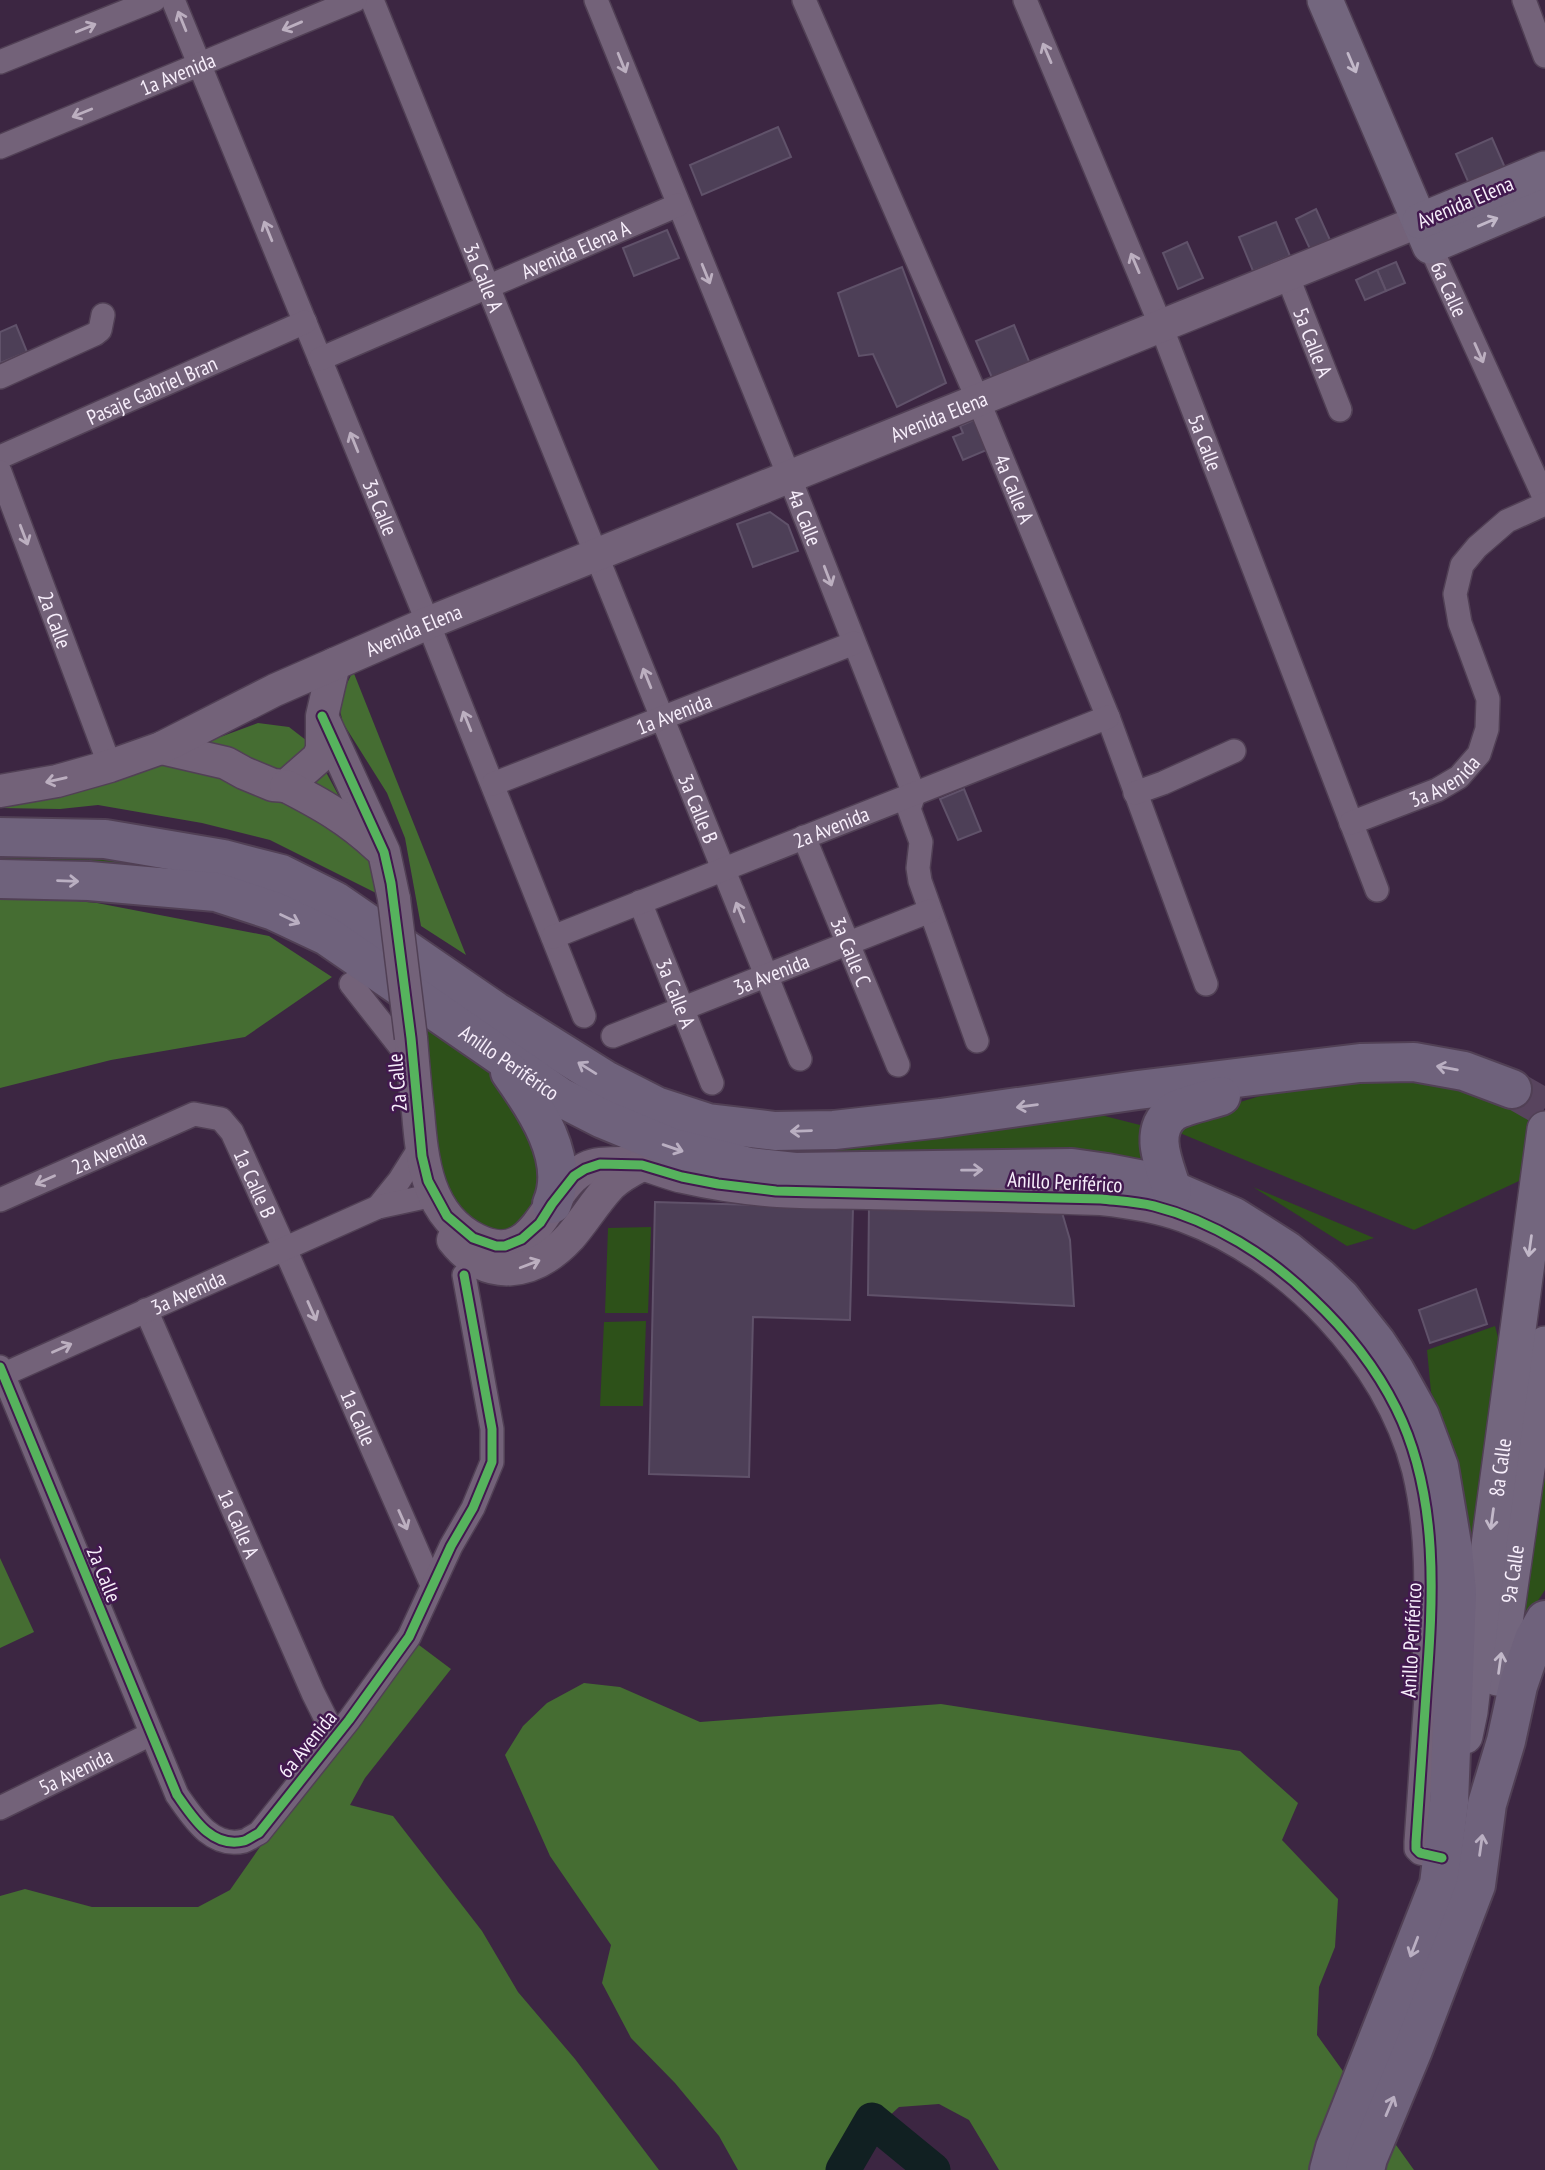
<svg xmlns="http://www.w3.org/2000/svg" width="1545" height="2170" viewBox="0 0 1545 2170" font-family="'PT Sans Narrow',sans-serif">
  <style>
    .green { fill: #2d5119 }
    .forest { fill: #456d32 }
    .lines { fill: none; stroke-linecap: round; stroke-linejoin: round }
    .river { stroke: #112022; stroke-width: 35 }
    .building { fill: #4d3f57; stroke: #60526a; stroke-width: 2 }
    .highway-tunnel { stroke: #58445e; stroke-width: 38; stroke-dasharray: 38 19; stroke-linecap: butt }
    .street-casing { stroke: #514055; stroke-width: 26 }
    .secondary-casing { stroke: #514055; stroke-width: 35 }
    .primary-casing { stroke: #514055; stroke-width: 38 }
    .highway-casing { stroke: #514055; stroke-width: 42 }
    .street { stroke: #736279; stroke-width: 23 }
    .secondary { stroke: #736279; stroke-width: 32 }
    .primary { stroke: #73667e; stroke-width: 35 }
    .highway { stroke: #6f627c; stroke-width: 38 }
    .secondary-bridge-casing { stroke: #514055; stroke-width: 35; stroke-linecap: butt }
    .secondary-bridge { stroke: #736279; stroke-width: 32 }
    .cycleway-casing { stroke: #42194f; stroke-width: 13 }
    .cycleway { stroke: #56b35d; stroke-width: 9 }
    .oneway { stroke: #bcafc0 }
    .oneway2 { stroke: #c2b8c9 }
    .oneway3 { stroke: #baafc2 }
    .labels { text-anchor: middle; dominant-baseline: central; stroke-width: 5; stroke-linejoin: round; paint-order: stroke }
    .street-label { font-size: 21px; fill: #f7eefb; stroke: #42194f }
  </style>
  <rect width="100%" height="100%" fill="#3c2642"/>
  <g class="green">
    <path d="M104,846L221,866L277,884L336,913L565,1075L626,1108L676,1130L758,1143L863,1139L1077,1109L1144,1126L1153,1161L1152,1172L1066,1154L827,1162L756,1157L673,1140L622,1118L562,1086L333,928L275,901L217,882L95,872H0V850Z"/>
    <path d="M425,1024L490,1064L518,1099L547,1175C532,1214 533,1232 486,1234L454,1204L431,1148Z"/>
    <path d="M1419,1072L1500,1091L1539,1114L1532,1175L1414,1230L1175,1131L1176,1121L1304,1083Z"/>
    <path d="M1253,1187L1374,1238L1347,1246Z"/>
    <path d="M651,1227L648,1313H605L608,1228Z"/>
    <path d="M646,1321L643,1406H600L604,1322Z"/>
    <path d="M1495,1326L1500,1345L1468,1638L1470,1541L1462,1488L1450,1438L1431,1392L1427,1350Z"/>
    <path d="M1545,1433V1590L1519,1629Z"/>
  </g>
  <g class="forest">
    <path d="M353,671L466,955L421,926L405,838L387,793L343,723L338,702Z"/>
    <path d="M258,723L289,727L311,744L366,847L376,893L270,840L202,823L98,805L60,809L0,808V805L223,736Z"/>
    <path d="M23,896L97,903L269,936L332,977L245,1037L111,1060L0,1088V897Z"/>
    <path d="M0,1558L34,1632L0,1648Z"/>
    <path d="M407,1636L451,1669L365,1778L350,1805L393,1816L482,1931L518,1992L575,2059L659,2170H0V1896L25,1889L92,1907H198L230,1890Z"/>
    <path d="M584,1683L620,1687L700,1722L941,1704L1240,1751L1298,1803L1282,1840L1338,1899L1335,1947L1319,1987L1317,2035L1414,2170H999L969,2120L939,2104L899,2107L859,2144L843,2170H738L719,2136L675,2083L631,2038L602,1983L611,1945L550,1856L505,1755L523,1726L547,1703Z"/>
  </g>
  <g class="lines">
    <path class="river" d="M843,2170L872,2120L933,2170"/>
  </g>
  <g class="building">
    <path d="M778,127L791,157L702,195L690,165Z"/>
    <path d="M1492,138L1506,170L1470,186L1456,154Z"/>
    <path d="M1316,209L1330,240L1310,249L1296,219Z"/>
    <path d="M1276,222L1290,256L1253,271L1239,237Z"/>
    <path d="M667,230L679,258L634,276L623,248Z"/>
    <path d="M1187,242L1203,278L1178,289L1163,253Z"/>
    <path d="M1396,262L1405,283L1386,291L1377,270Z"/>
    <path d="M902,267L946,383L897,407L873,354L859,356L838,293Z"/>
    <path d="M1377,270L1386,291L1365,300L1356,280Z"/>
    <path d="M16,325L27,352L0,363V332Z"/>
    <path d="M1014,325L1033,371L996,387L976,341Z"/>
    <path d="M976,419L989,449L963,460L953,437L963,433L960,426Z"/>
    <path d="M770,512L788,525L798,551L753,567L737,524Z"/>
    <path d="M964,789L981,831L958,840L940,799Z"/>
    <path d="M655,1202L853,1208L850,1320L753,1317L749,1477L649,1474Z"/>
    <path d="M869,1204L1061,1209L1070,1240L1074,1306L868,1295Z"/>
    <path d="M1476,1289L1487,1324L1430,1343L1419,1310Z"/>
  </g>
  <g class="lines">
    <path class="highway-tunnel" d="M1512,1089L1545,1108"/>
    <g class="street-casing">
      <g id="street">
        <path id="s1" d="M173,0L428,623L584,1016"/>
        <path id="s2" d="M372,0L800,1059"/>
        <path id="s3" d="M596,0L789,476L914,794L909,809L921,842L918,868L920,881L977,1041"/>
        <path id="s4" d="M804,0L978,400L1108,717L1206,984"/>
        <path id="s5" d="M1025,0L1161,326L1377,890"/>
        <path d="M1524,0L1545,56"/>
        <path d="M0,62L154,0"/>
        <path id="s6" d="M0,147L355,0"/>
        <path id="s7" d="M1430,246L1545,499"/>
        <path id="s8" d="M1287,275L1340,410"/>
        <path id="s9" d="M320,359L678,205"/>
        <path d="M0,377L95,334L100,330L103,315"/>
        <path id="s10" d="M0,457L305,322"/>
        <path id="s11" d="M0,472L110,766"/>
        <path id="s12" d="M493,784L854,643"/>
        <path d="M1135,793L1163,783L1234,751"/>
        <path id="s13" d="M1351,823L1437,790L1459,777L1479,754L1487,729L1488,699L1460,623L1455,594L1462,565L1477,547L1507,521L1545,504"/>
        <path id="s14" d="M804,837L898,1065"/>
        <path id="s15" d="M640,902L712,1083"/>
        <path id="s16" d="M553,937L1108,717"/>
        <path d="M351,984L413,1063"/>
        <path id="s17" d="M613,1036L930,911"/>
        <path id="s18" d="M0,1200L194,1114L221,1119L232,1132L285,1249L432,1585"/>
        <path d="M378,1207L399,1181L421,1146"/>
        <path id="s19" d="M146,1310L313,1693L335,1737"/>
        <path d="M0,1367L177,1795C192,1816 211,1849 244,1841C248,1840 254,1835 259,1833L349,1720L409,1637L451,1546L473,1508L492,1462V1429L464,1275"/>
        <path id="s20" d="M0,1376L378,1207L434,1195"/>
        <path d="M1429,1654L1416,1842V1849L1420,1853L1442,1858"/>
        <path id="s21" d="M0,1808L151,1734"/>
      </g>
    </g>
    <g class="secondary-casing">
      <g id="secondary">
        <path d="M323,719L384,852L394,899"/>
        <path d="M161,748L226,763L244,773L273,785L286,786L318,758L322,749V716L334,664"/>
        <path d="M286,786C321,804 348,819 378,847"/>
        <path id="s22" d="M0,791L57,781L110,766L161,748L275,690L428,623L1420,221"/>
        <path d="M411,1038C413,1063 415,1087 418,1112C422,1160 427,1216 477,1240C544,1273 547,1169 600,1164C613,1163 630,1162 643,1165C656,1168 670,1174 683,1177C714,1184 746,1189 778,1191C808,1193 838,1192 868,1193C946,1195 1023,1196 1101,1199C1130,1202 1157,1206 1184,1216C1291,1255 1389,1358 1418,1469C1433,1530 1431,1591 1429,1654L1455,1658"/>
        <path d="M453,1240C487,1284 535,1275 570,1237C584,1221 595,1202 610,1186C619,1177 630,1171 642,1165"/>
      </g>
    </g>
    <g class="primary-casing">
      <g id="primary">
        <path d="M1325,0L1430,246L1545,197"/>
        <path d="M1420,221L1545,169"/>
        <path id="s23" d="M1497,1678L1545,1344"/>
        <path id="s24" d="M1465,1736L1470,1712L1489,1545L1545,1129"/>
      </g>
    </g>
    <g class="highway-casing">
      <g id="highway">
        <path d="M0,837L105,839L223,859L281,874L335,901L495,1011L607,1081L656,1106L708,1123L775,1131L834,1130L941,1118L1138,1090L1360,1063L1414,1062L1464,1071L1512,1089"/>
        <path id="s25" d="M0,879L89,881L216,892L274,911L327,936L560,1097L603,1119L673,1148L749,1167L795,1172L1072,1168L1107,1173L1138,1179L1172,1190L1234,1217L1286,1250L1320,1278L1341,1298L1376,1342L1395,1371L1420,1416L1439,1467L1453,1550L1457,1592L1449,1803L1439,1884L1335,2148L1329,2170"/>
        <path d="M510,1072C535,1107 571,1159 552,1204"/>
        <path d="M1172,1190C1165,1166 1147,1131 1173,1112C1182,1106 1209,1100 1221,1096"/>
        <path d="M1365,2170L1368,2158L1413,2050L1476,1885L1487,1804L1506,1741L1518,1686L1534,1639L1545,1620"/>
      </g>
    </g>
    <use href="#street" class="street"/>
    <use href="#secondary" class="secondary"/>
    <use href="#primary" class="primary"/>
    <use href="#highway" class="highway"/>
    <g class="secondary-bridge-casing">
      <path id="secondary-bridge" d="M394,899L411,1038"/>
    </g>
    <use href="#secondary-bridge" class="secondary-bridge"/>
    <g class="cycleway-casing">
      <g id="cycleway">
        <path d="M322,716L384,852L391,883L411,1038L422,1156L428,1181L447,1216L473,1238L496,1246H505L522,1239L540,1223L552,1204L574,1176L585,1169L600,1164L642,1165L682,1177L718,1184L776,1191L1101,1199C1119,1201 1137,1202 1154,1206C1213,1221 1269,1256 1312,1298C1345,1329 1376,1368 1396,1408C1440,1496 1433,1599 1426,1694C1423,1744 1419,1793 1416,1842V1849L1420,1853L1442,1858"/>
        <path d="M0,1367L177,1795C192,1816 211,1849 244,1841C248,1840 254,1835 259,1833L349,1720L409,1637L451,1546L473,1508L492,1462V1429L464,1275"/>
      </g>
    </g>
    <use href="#cycleway" class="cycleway"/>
  </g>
  <defs><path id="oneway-shaft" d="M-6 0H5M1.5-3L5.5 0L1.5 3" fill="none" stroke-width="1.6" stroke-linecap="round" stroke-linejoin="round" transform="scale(1.75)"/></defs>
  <g class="oneway">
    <use href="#oneway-shaft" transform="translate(182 21) rotate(-112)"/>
    <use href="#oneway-shaft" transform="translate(292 26) rotate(157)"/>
    <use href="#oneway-shaft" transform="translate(86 28) rotate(-22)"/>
    <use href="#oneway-shaft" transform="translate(1047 53) rotate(-113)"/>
    <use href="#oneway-shaft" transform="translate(622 63) rotate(68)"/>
    <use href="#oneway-shaft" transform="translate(82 113) rotate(158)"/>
    <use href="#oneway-shaft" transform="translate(268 231) rotate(-112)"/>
    <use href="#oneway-shaft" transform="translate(1135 263) rotate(-113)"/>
    <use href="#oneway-shaft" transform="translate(706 274) rotate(68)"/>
    <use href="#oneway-shaft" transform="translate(1479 353) rotate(66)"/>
    <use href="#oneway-shaft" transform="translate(354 442) rotate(-112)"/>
    <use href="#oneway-shaft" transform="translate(24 535) rotate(69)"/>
    <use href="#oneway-shaft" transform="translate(828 576) rotate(69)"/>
    <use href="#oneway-shaft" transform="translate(647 678) rotate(-112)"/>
    <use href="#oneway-shaft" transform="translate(467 721) rotate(-112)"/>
    <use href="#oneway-shaft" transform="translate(56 780) rotate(167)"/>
    <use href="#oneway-shaft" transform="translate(740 912) rotate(-112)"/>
    <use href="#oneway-shaft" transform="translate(45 1180) rotate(156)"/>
    <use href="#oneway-shaft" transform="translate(530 1264) rotate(-21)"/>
    <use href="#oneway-shaft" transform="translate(312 1311) rotate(66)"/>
    <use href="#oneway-shaft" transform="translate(62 1348) rotate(-24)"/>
    <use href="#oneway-shaft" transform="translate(403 1520) rotate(66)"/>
  </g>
  <g class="oneway2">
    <use href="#oneway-shaft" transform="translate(1352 63) rotate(67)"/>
    <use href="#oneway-shaft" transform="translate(1488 222) rotate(-23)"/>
    <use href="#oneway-shaft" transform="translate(1530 1246) rotate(98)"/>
    <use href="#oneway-shaft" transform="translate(1492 1519) rotate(98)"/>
    <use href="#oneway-shaft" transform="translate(1500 1663) rotate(-82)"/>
  </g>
  <g class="oneway3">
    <use href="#oneway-shaft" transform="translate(68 881) rotate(2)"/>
    <use href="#oneway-shaft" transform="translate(290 919) rotate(25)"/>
    <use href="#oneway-shaft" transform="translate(587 1068) rotate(-148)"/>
    <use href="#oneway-shaft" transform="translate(1447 1068) rotate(-170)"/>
    <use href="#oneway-shaft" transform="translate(1027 1106) rotate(172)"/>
    <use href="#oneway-shaft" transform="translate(801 1131) rotate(178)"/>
    <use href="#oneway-shaft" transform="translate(673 1148) rotate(19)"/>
    <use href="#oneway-shaft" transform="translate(972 1170) rotate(-1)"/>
    <use href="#oneway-shaft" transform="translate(1481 1845) rotate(-82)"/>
    <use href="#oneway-shaft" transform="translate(1414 1947) rotate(111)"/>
    <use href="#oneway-shaft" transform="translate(1390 2106) rotate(-67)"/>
  </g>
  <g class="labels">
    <g class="street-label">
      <text stroke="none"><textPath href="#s6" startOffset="192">1a Avenida</textPath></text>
      <text transform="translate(1465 202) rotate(-23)">Avenida Elena</text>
      <text stroke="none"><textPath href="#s9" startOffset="278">Avenida Elena A</textPath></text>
      <text stroke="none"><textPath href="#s2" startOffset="299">3a Calle A</textPath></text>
      <text stroke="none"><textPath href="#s7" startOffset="47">6a Calle</textPath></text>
      <text stroke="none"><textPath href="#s8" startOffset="72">5a Calle A</textPath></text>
      <text stroke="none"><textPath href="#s10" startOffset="166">Pasaje Gabriel Bran</textPath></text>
      <text stroke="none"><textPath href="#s22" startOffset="1013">Avenida Elena</textPath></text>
      <text stroke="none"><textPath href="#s5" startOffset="478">5a Calle</textPath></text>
      <text stroke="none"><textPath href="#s4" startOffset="532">4a Calle A</textPath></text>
      <text stroke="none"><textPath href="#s1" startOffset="548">3a Calle</textPath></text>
      <text stroke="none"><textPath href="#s3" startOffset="558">4a Calle</textPath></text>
      <text stroke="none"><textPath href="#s11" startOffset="158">2a Calle</textPath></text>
      <text stroke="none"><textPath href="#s22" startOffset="446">Avenida Elena</textPath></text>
      <text stroke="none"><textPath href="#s12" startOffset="194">1a Avenida</textPath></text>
      <text stroke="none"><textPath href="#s13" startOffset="103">3a Avenida</textPath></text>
      <text stroke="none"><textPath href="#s2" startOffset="872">3a Calle B</textPath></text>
      <text stroke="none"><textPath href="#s16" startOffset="299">2a Avenida</textPath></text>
      <text stroke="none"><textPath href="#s14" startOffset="124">3a Calle C</textPath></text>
      <text stroke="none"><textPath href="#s17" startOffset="170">3a Avenida</textPath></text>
      <text stroke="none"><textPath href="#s15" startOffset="98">3a Calle A</textPath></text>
      <text stroke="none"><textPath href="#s25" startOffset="558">Anillo Periférico</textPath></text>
      <text transform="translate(397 1083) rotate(-95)">2a Calle</text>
      <text stroke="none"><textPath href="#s18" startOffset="119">2a Avenida</textPath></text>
      <text transform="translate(1065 1182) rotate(3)">Anillo Periférico</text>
      <text stroke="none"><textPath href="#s18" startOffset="313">1a Calle B</textPath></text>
      <text stroke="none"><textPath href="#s20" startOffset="206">3a Avenida</textPath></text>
      <text stroke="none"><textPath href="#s18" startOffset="569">1a Calle</textPath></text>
      <text stroke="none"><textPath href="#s24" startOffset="271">8a Calle</textPath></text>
      <text stroke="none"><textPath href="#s19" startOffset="233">1a Calle A</textPath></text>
      <text stroke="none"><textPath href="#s23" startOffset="105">9a Calle</textPath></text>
      <text transform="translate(104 1574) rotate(68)">2a Calle</text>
      <text transform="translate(1411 1640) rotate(-87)">Anillo Periférico</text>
      <text transform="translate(307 1744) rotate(-51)">6a Avenida</text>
      <text stroke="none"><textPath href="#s21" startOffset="84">5a Avenida</textPath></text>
    </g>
  </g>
</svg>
